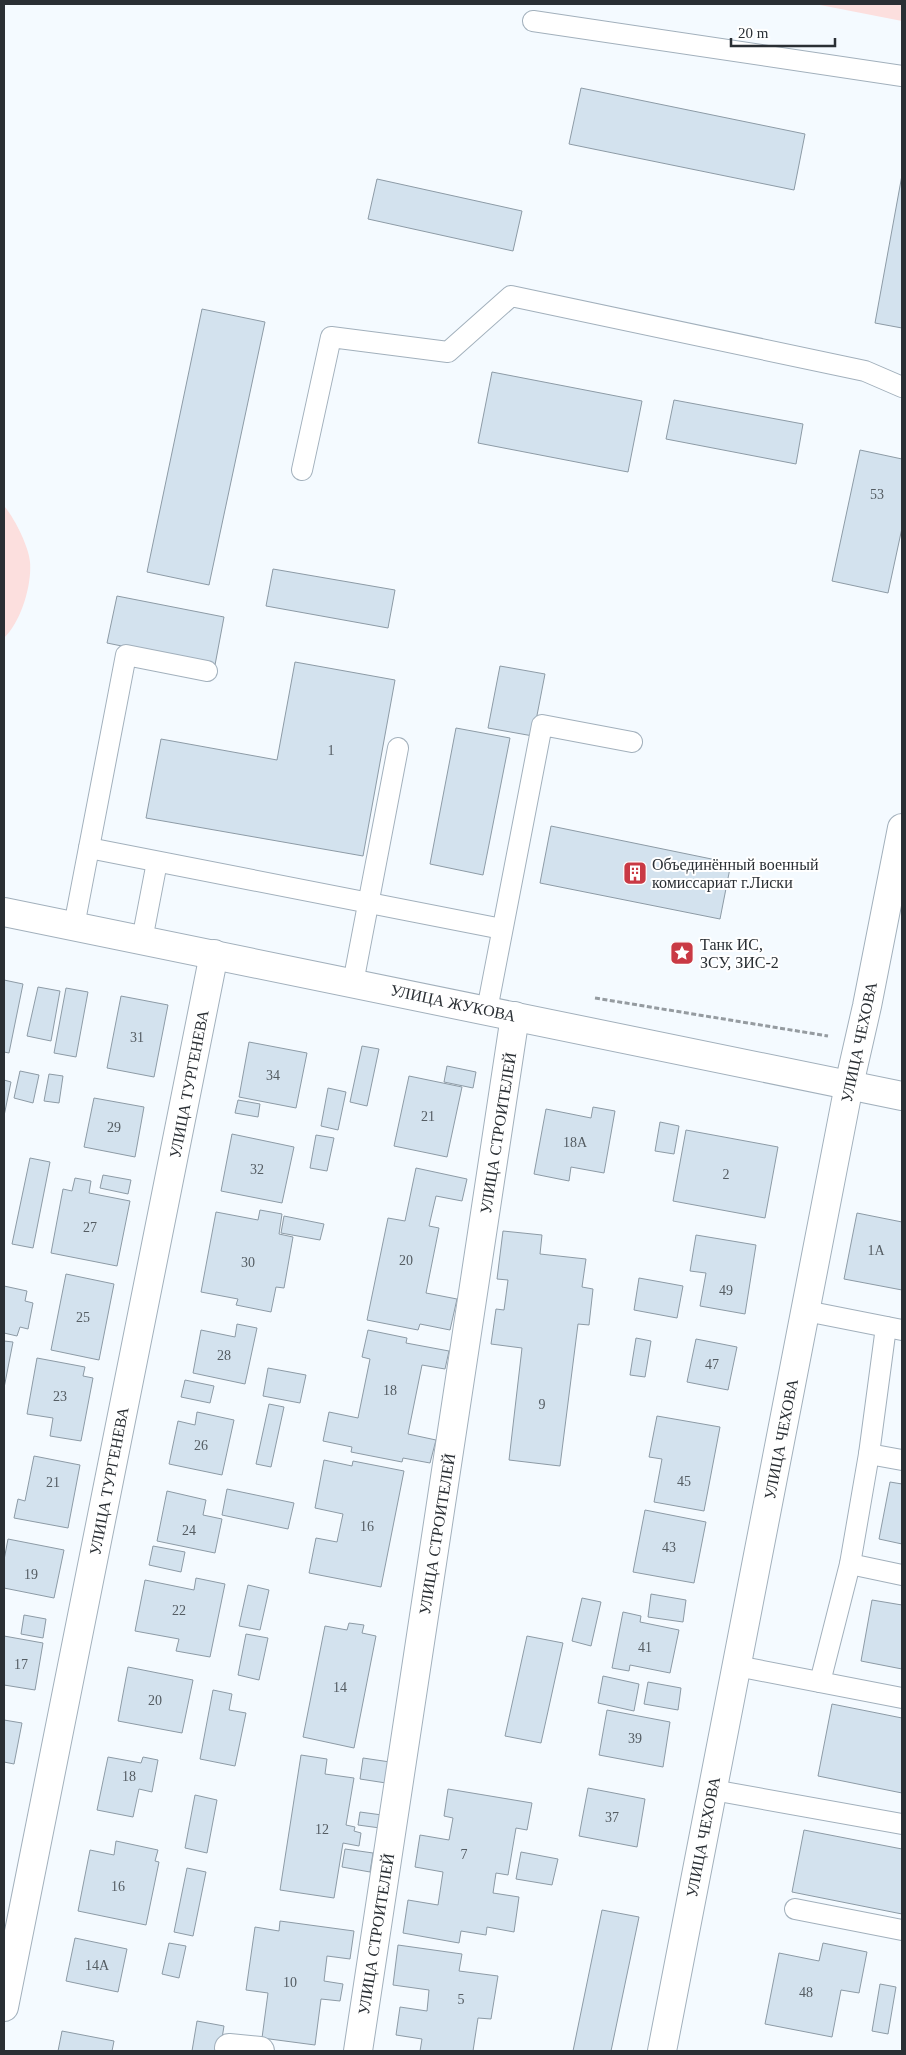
<svg xmlns="http://www.w3.org/2000/svg" width="906" height="2055" viewBox="0 0 906 2055" font-family="'Times New Roman',serif">
  <style>
    .green { fill: #fcdfde }
    .building { fill: #d3e2ee; stroke: #8d9ba6 }
    .lines { fill: none; stroke-linecap: round; stroke-linejoin: round }
    .lane-casing { stroke: #a2b0bc; stroke-width: 22 }
    .street-casing { stroke: #a2b0bc; stroke-width: 30 }
    .secondary-casing { stroke: #a2b0bc; stroke-width: 30 }
    .path { stroke: #959ba0; stroke-width: 3; stroke-dasharray: 5 2.5; stroke-linecap: butt }
    .lane { stroke: #fff; stroke-width: 20 }
    .street { stroke: #fff; stroke-width: 28 }
    .secondary { stroke: #fff; stroke-width: 28 }
    .labels { text-anchor: middle; dominant-baseline: central; stroke-width: 4; stroke-linejoin: round; paint-order: stroke }
    .number-label { font-size: 14px; fill: #545c62 }
    .poi-label { font-size: 16px; fill: #2a2f34; stroke: #fff; text-anchor: start }
    .street-label { font-size: 16px; fill: #2a2f34; stroke: #fff }
  </style>
  <rect width="100%" height="100%" fill="#f4faff"/>
  <g class="green">
    <path d="M815,4H902V21Z"/>
    <path d="M4,506C14,517 29,547 30,562C32,585 21,622 4,638Z"/>
  </g>
  <g class="building">
    <path d="M581,88L805,134L794,190L569,144Z"/>
    <path d="M902,175V328L875,323Z"/>
    <path d="M377,179L522,211L513,251L368,219Z"/>
    <path d="M202,309L265,322L209,585L147,572Z"/>
    <path d="M492,372L642,401L628,472L478,443Z"/>
    <path d="M674,400L803,424L796,464L666,439Z"/>
    <path d="M860,450L902,459V528L888,593L832,581Z"/>
    <path d="M273,569L395,590L388,628L266,606Z"/>
    <path d="M117,596L224,617L215,665L107,643Z"/>
    <path d="M295,662L395,680L363,856L146,818L161,739L277,760Z"/>
    <path d="M500,666L545,674L533,736L488,728Z"/>
    <path d="M456,728L510,738L483,875L430,864Z"/>
    <path d="M551,826L731,863L720,919L540,883Z"/>
    <path d="M4,980L23,984L9,1053L4,1052Z"/>
    <path d="M38,987L60,991L51,1041L27,1036Z"/>
    <path d="M66,988L88,992L76,1057L54,1053Z"/>
    <path d="M121,996L168,1005L154,1077L107,1068Z"/>
    <path d="M249,1042L307,1053L296,1108L239,1097Z"/>
    <path d="M362,1046L379,1049L367,1106L350,1102Z"/>
    <path d="M447,1066L476,1072L473,1088L444,1082Z"/>
    <path d="M20,1071L39,1075L33,1103L14,1098Z"/>
    <path d="M49,1074L63,1076L59,1103L44,1101Z"/>
    <path d="M409,1076L462,1087L447,1157L394,1146Z"/>
    <path d="M4,1080L11,1082L4,1116Z"/>
    <path d="M328,1088L346,1092L338,1130L321,1126Z"/>
    <path d="M94,1098L144,1107L135,1157L84,1147Z"/>
    <path d="M238,1100L260,1104L258,1117L235,1113Z"/>
    <path d="M593,1107L615,1111L604,1173L571,1167L569,1181L534,1174L546,1109L591,1118Z"/>
    <path d="M660,1122L679,1126L674,1154L655,1151Z"/>
    <path d="M686,1130L778,1147L765,1218L673,1201Z"/>
    <path d="M232,1134L294,1147L282,1203L221,1191Z"/>
    <path d="M316,1135L334,1138L327,1171L310,1168Z"/>
    <path d="M30,1158L50,1162L33,1248L12,1244Z"/>
    <path d="M416,1168L467,1179L462,1201L436,1196L429,1226L439,1228L426,1293L457,1299L450,1330L420,1324L418,1330L367,1320L388,1218L405,1221Z"/>
    <path d="M103,1175L131,1180L128,1194L100,1188Z"/>
    <path d="M75,1178L91,1181L89,1193L130,1201L117,1266L51,1253L63,1189L72,1191Z"/>
    <path d="M260,1210L282,1214L279,1234L293,1237L284,1288L276,1287L271,1312L236,1305L238,1299L201,1292L216,1212L258,1220Z"/>
    <path d="M857,1213L902,1222V1290L844,1279Z"/>
    <path d="M284,1216L324,1224L320,1240L281,1233Z"/>
    <path d="M503,1231L542,1235L540,1254L586,1259L582,1287L593,1289L589,1325L578,1324L560,1466L509,1460L522,1348L491,1344L496,1309L504,1310L508,1280L497,1279Z"/>
    <path d="M696,1235L756,1245L745,1314L700,1306L706,1273L690,1271Z"/>
    <path d="M66,1274L114,1284L99,1360L51,1350Z"/>
    <path d="M639,1278L683,1286L677,1318L634,1310Z"/>
    <path d="M4,1286L27,1291L25,1301L33,1303L28,1329L20,1327L17,1336L4,1333Z"/>
    <path d="M237,1324L257,1328L245,1384L193,1373L201,1330L235,1337Z"/>
    <path d="M368,1330L407,1338L406,1343L449,1351L445,1369L422,1365L408,1434L436,1440L430,1463L403,1458L402,1462L351,1452L352,1447L323,1441L329,1412L358,1418L370,1359L362,1357Z"/>
    <path d="M636,1338L651,1341L645,1377L630,1375Z"/>
    <path d="M696,1339L737,1347L728,1390L687,1382Z"/>
    <path d="M4,1341L13,1342L4,1388Z"/>
    <path d="M37,1358L85,1367L83,1376L93,1378L81,1441L50,1436L53,1418L27,1414Z"/>
    <path d="M268,1368L306,1375L300,1403L263,1396Z"/>
    <path d="M185,1380L214,1386L210,1403L181,1397Z"/>
    <path d="M269,1404L284,1407L271,1467L256,1464Z"/>
    <path d="M197,1412L234,1420L222,1475L169,1464L178,1421L195,1425Z"/>
    <path d="M657,1416L720,1427L704,1511L654,1502L662,1459L649,1457Z"/>
    <path d="M34,1456L80,1465L68,1528L14,1518L18,1499L25,1501Z"/>
    <path d="M324,1460L352,1466L353,1461L404,1471L381,1587L309,1573L316,1538L337,1542L343,1514L315,1508Z"/>
    <path d="M890,1482L902,1484V1544L879,1539Z"/>
    <path d="M227,1489L294,1503L288,1529L222,1515Z"/>
    <path d="M167,1491L206,1500L203,1515L222,1519L215,1553L157,1541Z"/>
    <path d="M645,1510L706,1522L694,1583L633,1572Z"/>
    <path d="M8,1539L64,1550L54,1598L4,1588V1560Z"/>
    <path d="M153,1546L185,1552L181,1572L149,1565Z"/>
    <path d="M196,1578L225,1584L210,1657L176,1651L179,1639L135,1631L145,1580L194,1590Z"/>
    <path d="M248,1585L269,1590L260,1630L239,1626Z"/>
    <path d="M651,1594L686,1600L683,1622L648,1617Z"/>
    <path d="M582,1598L601,1602L591,1646L572,1641Z"/>
    <path d="M872,1600L902,1605V1669L861,1661Z"/>
    <path d="M623,1612L641,1616L640,1622L679,1630L670,1673L630,1665L629,1671L612,1668Z"/>
    <path d="M24,1615L46,1619L43,1638L21,1634Z"/>
    <path d="M349,1623L364,1625L362,1633L376,1636L354,1748L303,1737L325,1626L347,1630Z"/>
    <path d="M246,1634L268,1638L259,1680L238,1675Z"/>
    <path d="M4,1636L43,1643L35,1690L4,1685Z"/>
    <path d="M527,1636L563,1643L541,1743L505,1736Z"/>
    <path d="M128,1667L193,1680L182,1733L118,1721Z"/>
    <path d="M603,1676L639,1684L634,1711L598,1703Z"/>
    <path d="M648,1682L681,1688L678,1710L644,1704Z"/>
    <path d="M213,1690L232,1694L229,1710L246,1713L235,1766L200,1759Z"/>
    <path d="M832,1704L902,1718V1793L818,1776Z"/>
    <path d="M607,1710L670,1722L663,1767L599,1755Z"/>
    <path d="M4,1720L22,1723L14,1764L4,1762Z"/>
    <path d="M301,1755L327,1759L325,1774L354,1778L346,1825L355,1827L354,1831L361,1833L359,1846L343,1843L334,1898L280,1890Z"/>
    <path d="M108,1757L141,1763L143,1757L158,1760L152,1792L139,1789L133,1817L97,1810Z"/>
    <path d="M363,1758L390,1762L386,1783L360,1779Z"/>
    <path d="M588,1788L645,1799L637,1847L579,1836Z"/>
    <path d="M448,1789L532,1803L527,1830L516,1828L508,1875L496,1873L493,1893L519,1897L514,1932L487,1927L486,1935L461,1931L459,1943L403,1933L408,1900L438,1905L443,1872L415,1867L420,1835L449,1840L453,1818L444,1816Z"/>
    <path d="M195,1795L217,1800L207,1853L185,1848Z"/>
    <path d="M360,1812L382,1815L380,1828L358,1825Z"/>
    <path d="M804,1830L902,1849V1914L792,1892Z"/>
    <path d="M116,1841L158,1850L155,1861L159,1862L146,1925L78,1911L90,1850L114,1855Z"/>
    <path d="M345,1849L373,1853L370,1872L342,1867Z"/>
    <path d="M521,1852L558,1859L552,1885L516,1879Z"/>
    <path d="M187,1868L206,1872L193,1936L174,1932Z"/>
    <path d="M602,1910L639,1917L611,2051H573Z"/>
    <path d="M280,1921L354,1931L350,1959L327,1956L324,1981L343,1984L340,2001L321,1999L315,2045L262,2038L268,1993L246,1990L255,1927L279,1931Z"/>
    <path d="M75,1938L127,1949L118,1992L66,1981Z"/>
    <path d="M169,1943L186,1946L179,1978L162,1974Z"/>
    <path d="M823,1943L867,1952L859,1993L841,1990L832,2037L765,2024L779,1953L819,1961Z"/>
    <path d="M398,1945L462,1954L459,1971L498,1976L491,2019L478,2018L473,2051H420L422,2039L396,2035L400,2007L427,2011L429,1990L393,1985Z"/>
    <path d="M880,1984L896,1987L888,2034L872,2031Z"/>
    <path d="M197,2021L224,2026L220,2051H192Z"/>
    <path d="M62,2031L114,2041L112,2051H58Z"/>
  </g>
  <g class="lines">
    <g class="lane-casing">
      <g id="lane">
        <path d="M533,21L902,76"/>
        <path d="M302,470L331,337L448,352L511,296L865,371L902,387"/>
        <path d="M89,848L502,929"/>
        <path d="M74,926L126,655L207,671"/>
        <path d="M142,940L157,862"/>
        <path d="M353,983L398,748"/>
        <path d="M487,1010L542,725L632,742"/>
        <path d="M806,1311L902,1330"/>
        <path d="M886,1327L869,1454L902,1460"/>
        <path d="M850,1564L902,1575"/>
        <path d="M737,1666L902,1698"/>
        <path d="M820,1682L850,1564L869,1454"/>
        <path d="M713,1790L902,1824"/>
        <path d="M795,1909L902,1930"/>
      </g>
    </g>
    <g class="street-casing">
      <g id="street">
        <path d="M4,2007L214,954"/>
        <path d="M229,2048L260,2051"/>
        <path d="M358,2051L515,1016"/>
        <path d="M662,2051L849,1085L867,1006L902,828"/>
      </g>
    </g>
    <g class="secondary-casing">
      <path id="secondary" d="M4,912L902,1096"/>
    </g>
    <path class="path" d="M595,998L828,1036"/>
    <use href="#lane" class="lane"/>
    <use href="#street" class="street"/>
    <use href="#secondary" class="secondary"/>
  </g>
  <defs>
    <g id="building-square" transform="scale(1.25)"><rect x="-9" y="-9" width="18" height="18" rx="4" fill="#c93944" stroke="#fff"/><path d="M-4-6H4V6H1V3H-1V6H-4ZM-2.5-4.3h1.7v1.8h-1.7ZM.8-4.3h1.7v1.8H.8ZM-2.5-1h1.7V.8h-1.7ZM.8-1h1.7V.8H.8Z" fill="#fff"/></g>
    <g id="sight-square" transform="scale(1.25)"><rect x="-9" y="-9" width="18" height="18" rx="4" fill="#c93944" stroke="#fff"/><path d="M0-6L1.8-2.2L6-1.7L2.9 1.2L3.7 5.4L0 3.3L-3.7 5.4L-2.9 1.2L-6-1.7L-1.8-2.2Z" fill="#fff"/></g>
  </defs>
  <g fill-rule="evenodd">
    <use href="#building-square" x="635" y="873"/>
    <use href="#sight-square" x="682" y="953"/>
  </g>
  <g class="labels">
    <g class="number-label">
      <text x="877" y="494">53</text>
      <text x="331" y="750">1</text>
      <text x="137" y="1037">31</text>
      <text x="273" y="1075">34</text>
      <text x="428" y="1116">21</text>
      <text x="114" y="1127">29</text>
      <text x="575" y="1142">18А</text>
      <text x="257" y="1169">32</text>
      <text x="726" y="1174">2</text>
      <text x="90" y="1227">27</text>
      <text x="876" y="1250">1А</text>
      <text x="406" y="1260">20</text>
      <text x="248" y="1262">30</text>
      <text x="726" y="1290">49</text>
      <text x="83" y="1317">25</text>
      <text x="224" y="1355">28</text>
      <text x="712" y="1364">47</text>
      <text x="390" y="1390">18</text>
      <text x="60" y="1396">23</text>
      <text x="542" y="1404">9</text>
      <text x="201" y="1445">26</text>
      <text x="684" y="1481">45</text>
      <text x="53" y="1482">21</text>
      <text x="367" y="1526">16</text>
      <text x="189" y="1530">24</text>
      <text x="669" y="1547">43</text>
      <text x="31" y="1574">19</text>
      <text x="179" y="1610">22</text>
      <text x="645" y="1647">41</text>
      <text x="21" y="1664">17</text>
      <text x="340" y="1687">14</text>
      <text x="155" y="1700">20</text>
      <text x="635" y="1738">39</text>
      <text x="129" y="1776">18</text>
      <text x="612" y="1817">37</text>
      <text x="322" y="1829">12</text>
      <text x="464" y="1854">7</text>
      <text x="118" y="1886">16</text>
      <text x="97" y="1965">14А</text>
      <text x="290" y="1982">10</text>
      <text x="806" y="1992">48</text>
      <text x="461" y="1999">5</text>
    </g>
    <g class="poi-label">
      <text x="652" y="864">Объединённый военный<tspan x="652" dy="18">комиссариат г.Лиски</tspan></text>
      <text x="700" y="944">Танк ИС,<tspan x="700" dy="18">ЗСУ, ЗИС-2</tspan></text>
    </g>
    <g class="street-label">
      <text transform="translate(453 1003) rotate(12)">УЛИЦА ЖУКОВА</text>
      <text transform="translate(859 1042) rotate(-78)">УЛИЦА ЧЕХОВА</text>
      <text transform="translate(189 1084) rotate(-79)">УЛИЦА ТУРГЕНЕВА</text>
      <text transform="translate(498 1133) rotate(-81)">УЛИЦА СТРОИТЕЛЕЙ</text>
      <text transform="translate(781 1439) rotate(-79)">УЛИЦА ЧЕХОВА</text>
      <text transform="translate(109 1481) rotate(-79)">УЛИЦА ТУРГЕНЕВА</text>
      <text transform="translate(437 1534) rotate(-81)">УЛИЦА СТРОИТЕЛЕЙ</text>
      <text transform="translate(703 1837) rotate(-79)">УЛИЦА ЧЕХОВА</text>
      <text transform="translate(376 1934) rotate(-81)">УЛИЦА СТРОИТЕЛЕЙ</text>
    </g>
  </g>
  <rect width="906" height="2055" fill="none" stroke="#2a2f34" stroke-width="10"/>
  <path d="M731 38v8h104v-8" fill="none" stroke="#2a2f34" stroke-width="2.5"/>
  <text x="738" y="38" font-size="15" fill="#2a2f34" stroke="#ffffff" stroke-width="4" paint-order="stroke">20 m</text>
</svg>
